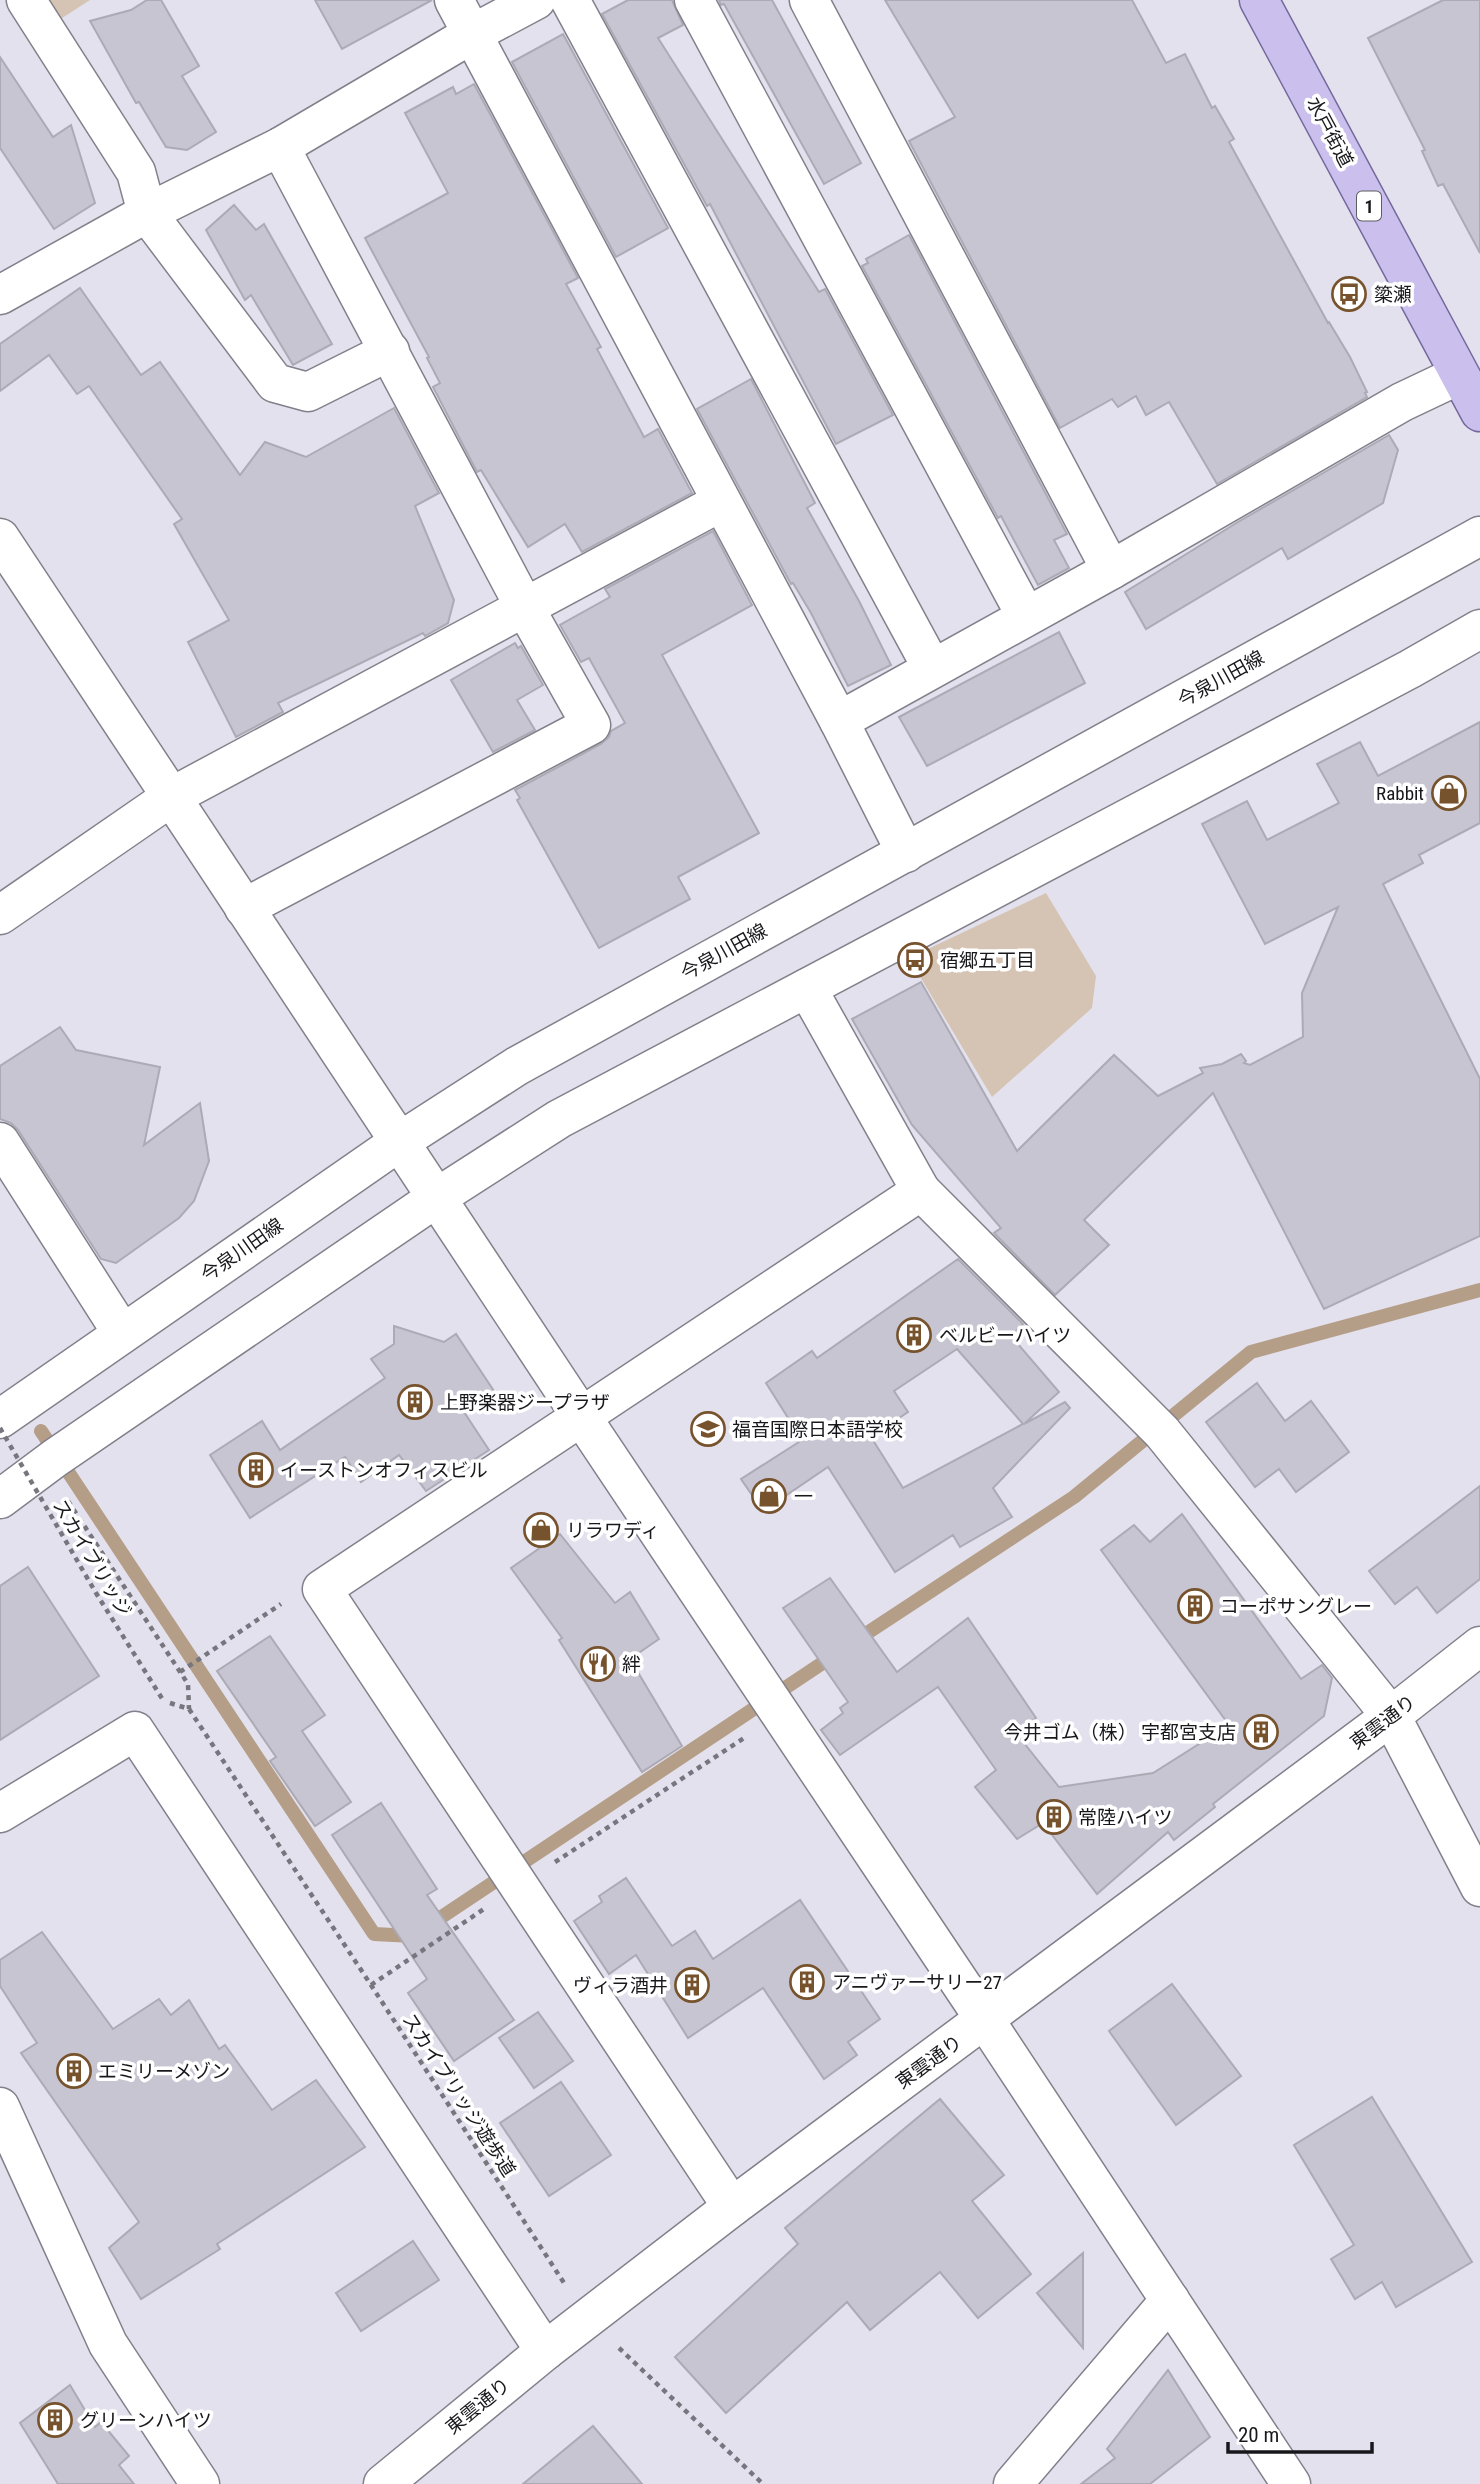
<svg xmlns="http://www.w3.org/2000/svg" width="1480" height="2484" viewBox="0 0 1480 2484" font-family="'Roboto Condensed','Noto Sans JP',sans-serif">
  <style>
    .green { fill: #d5c4b3 }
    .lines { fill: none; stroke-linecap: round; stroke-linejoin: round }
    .stream { stroke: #b59e87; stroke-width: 14 }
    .building { fill: #c7c5d1; stroke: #acaab5; stroke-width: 2; fill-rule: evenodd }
    .minor-casing { stroke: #82808b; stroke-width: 41 }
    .major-casing { stroke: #75699c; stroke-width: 41 }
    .path { stroke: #77767e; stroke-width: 4.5; stroke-dasharray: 5 5; stroke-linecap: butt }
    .minor { stroke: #fff; stroke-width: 38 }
    .major { stroke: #cabfed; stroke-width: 38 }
    .path-bridge { stroke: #77767e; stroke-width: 4.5; stroke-dasharray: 5 5; stroke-linecap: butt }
    .labels { text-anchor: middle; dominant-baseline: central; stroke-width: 7; stroke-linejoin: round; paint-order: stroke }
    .shield { fill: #fff; stroke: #5d5d5f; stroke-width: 2 }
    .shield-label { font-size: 18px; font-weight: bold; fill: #18171b }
    .street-label { font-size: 19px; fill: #18171b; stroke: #fff }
    .poi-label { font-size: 19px; fill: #18171b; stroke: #fff; text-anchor: start }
  </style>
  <rect width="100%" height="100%" fill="#e3e1ed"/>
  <g class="green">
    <path d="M46,0H90L59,20Z"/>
    <path d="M1046,893L1096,976L1092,1008L992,1097L909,958Z"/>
  </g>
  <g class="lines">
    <g class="stream">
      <path d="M41,1431L374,1934L413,1936L836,1654"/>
      <path d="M852,1643L1074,1497L1251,1352L1480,1290"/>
    </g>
  </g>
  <g class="building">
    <path d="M147,0H161L199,66L182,76L216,132L187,150L166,147L139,102L136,103L90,21L131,10Z"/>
    <path d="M315,0H432L342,49Z"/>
    <path d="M628,0H672L683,25L658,38L819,292L825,289L893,415L836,444L710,204L707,206L602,14Z"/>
    <path d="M719,0H772L861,163L824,184L724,4L721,5Z"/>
    <path d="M885,0H1132L1166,63L1185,54L1212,108L1215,106L1234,139L1229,142L1328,323L1329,322L1350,357L1367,392L1365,393L1367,397L1217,484L1169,402L1146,415L1136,396L1118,407L1112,399L1060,428L909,141L955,117Z"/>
    <path d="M1443,0H1480V253L1443,184L1438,186L1422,151L1425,150L1368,38Z"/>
    <path d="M563,34L668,228L616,257L512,62Z"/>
    <path d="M0,57L53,137L71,125L95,203L54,229L0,148Z"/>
    <path d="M474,84L578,278L566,284L601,347L597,349L644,437L658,429L692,493L582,552L565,524L528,547L481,470L477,472L433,387L440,383L427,358L429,357L365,238L448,193L405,113L453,87L456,94Z"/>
    <path d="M234,205L256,230L264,224L332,344L293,365L251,295L245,300L206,230Z"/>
    <path d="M909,235L1067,534L1054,540L1069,568L1038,585L1001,516L998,518L862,266L868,263L866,259Z"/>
    <path d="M80,288L141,375L160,362L240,475L265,442L306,457L394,408L439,493L415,506L454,600L448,623L425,636L423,633L278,703L283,712L236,737L188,642L229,620L174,524L182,519L89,386L77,394L49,355L0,391V344Z"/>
    <path d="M751,379L815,503L807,508L859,601L891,665L848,686L811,613L793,583L791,584L697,409Z"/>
    <path d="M1389,435L1398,450L1383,503L1288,559L1282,548L1146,629L1125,592L1238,522Z"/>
    <path d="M713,531L752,605L662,655L759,833L678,877L690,899L599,948L517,800L520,798L515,790L601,744L609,737L611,731L625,723L589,658L581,662L560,625L610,597L605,589Z"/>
    <path d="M1059,632L1085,683L927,766L899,717Z"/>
    <path d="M515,643L518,648L521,646L543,685L517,700L535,730L493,752L451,680Z"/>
    <path d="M1480,722V823L1419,855L1423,863L1383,884L1480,1079V1236L1324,1309L1213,1093L1084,1220L1109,1245L1055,1295L994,1233L1001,1228L912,1125L852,1019L921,982L1017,1151L1114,1055L1158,1096L1203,1073L1200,1068L1222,1064L1241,1054L1246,1061L1244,1063L1250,1065L1303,1037L1302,993L1338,907L1265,944L1202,824L1247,801L1267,840L1339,803L1317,764L1360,742L1378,776Z"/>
    <path d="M60,1027L76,1050L160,1067L144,1145L200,1103L209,1161L194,1201L179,1218L116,1263L101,1259L18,1130L11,1123L0,1119V1066Z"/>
    <path d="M958,1259L1023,1324L1011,1336L1059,1392L1024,1424L1065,1402L1070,1408L993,1488L1012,1517L960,1547L953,1535L895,1572L828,1467L763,1511L741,1479L802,1440L766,1383L812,1351L817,1358ZM957,1349L1023,1424L903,1488L871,1437L908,1412L894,1391Z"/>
    <path d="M394,1326L444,1342L456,1334L494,1391L464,1412L489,1450L426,1491L399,1455L361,1482L345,1457L250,1518L210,1455L262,1421L280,1450L385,1378L371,1359L394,1344Z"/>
    <path d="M1257,1383L1285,1421L1311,1401L1349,1452L1296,1492L1279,1469L1255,1487L1206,1422Z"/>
    <path d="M1480,1486V1579L1437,1613L1417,1587L1395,1604L1369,1571Z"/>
    <path d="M1182,1514L1301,1679L1322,1665L1332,1678L1324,1716L1213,1804L1215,1807L1174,1840L1168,1832L1097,1894L1043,1823L1017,1839L975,1787L996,1770L938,1687L840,1755L821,1730L843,1713L840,1708L848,1702L783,1608L830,1578L897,1672L968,1618L1036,1718L1016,1733L1059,1787L1153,1773L1229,1725L1101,1550L1134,1525L1150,1542Z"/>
    <path d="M560,1534L615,1603L630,1592L659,1639L630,1659L682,1746L642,1772L559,1640L562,1638L511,1568Z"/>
    <path d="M28,1567L99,1676L0,1740V1586Z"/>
    <path d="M270,1636L325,1715L302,1731L351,1802L315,1826L270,1761L276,1757L217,1671Z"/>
    <path d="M381,1803L437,1889L427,1895L514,2020L454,2061L408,1993L427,1979L332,1835Z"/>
    <path d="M626,1878L672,1946L695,1931L713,1959L800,1900L880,2019L848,2042L857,2055L824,2079L763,1988L688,2038L636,1955L609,1974L574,1921L602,1902L599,1896Z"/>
    <path d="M42,1932L113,2029L159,1999L171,2015L189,2000L219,2049L225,2045L272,2110L316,2080L365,2147L217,2244L220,2249L141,2299L109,2248L139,2222L21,2053L37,2043L0,1986V1960Z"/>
    <path d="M1172,1984L1241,2076L1176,2125L1109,2031Z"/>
    <path d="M538,2012L573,2061L534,2088L499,2038Z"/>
    <path d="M561,2082L611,2155L549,2196L500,2123Z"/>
    <path d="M1372,2097L1472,2262L1396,2307L1382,2282L1355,2299L1331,2259L1354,2245L1294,2145Z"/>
    <path d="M940,2099L1004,2175L972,2201L1031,2274L978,2318L940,2272L870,2330L847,2302L726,2413L675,2357L798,2244L785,2228Z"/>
    <path d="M413,2241L439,2280L361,2331L336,2293Z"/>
    <path d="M1083,2253V2348L1037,2293Z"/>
    <path d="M1168,2370L1210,2437L1150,2484H1081L1115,2458L1107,2449Z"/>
    <path d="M70,2385L95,2427L101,2422L129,2456L119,2465L134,2484H58L20,2423Z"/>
    <path d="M593,2426L642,2484H523Z"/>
  </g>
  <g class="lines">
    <g class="minor-casing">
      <g id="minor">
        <path d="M26,0L136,172L147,213L275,383L308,392L390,351"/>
        <path d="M454,0L839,721L1111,570L1402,402L1459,375"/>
        <path d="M570,0L932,668"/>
        <path d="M694,0L1026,616"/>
        <path d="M809,0L1111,570"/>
        <path d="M0,295L147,213L280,147L472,34L536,0"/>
        <path d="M0,538L581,1416L985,2020L1291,2484"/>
        <path d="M839,721L906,853"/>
        <path d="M244,908L591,725L525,608L280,147"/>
        <path d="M0,915L171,797L721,502"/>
        <path d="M807,988L921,1191"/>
        <path d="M0,1142L122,1333"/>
        <path d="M0,1419L399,1142L517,1066L1480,536"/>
        <path d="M0,1499L55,1458L436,1198L559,1119L1410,669L1480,629"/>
        <path d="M0,1813L135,1731L545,2351"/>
        <path d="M0,2107L108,2344L200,2484"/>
        <path d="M732,2207L322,1589L921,1191L1162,1432L1391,1716L1480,1887"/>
        <path d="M383,2484L545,2351L732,2207L1391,1716L1480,1646"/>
        <path d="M1013,2484L1170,2300"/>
      </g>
    </g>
    <g class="major-casing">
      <path id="major" d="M1259,0L1480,412"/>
    </g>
    <g class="path">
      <path d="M68,1501L188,1684L189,1709"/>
      <path d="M180,1672L281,1604"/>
      <path d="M170,1703L189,1709L371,1985L564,2283"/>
      <path d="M555,1862L744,1738"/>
      <path d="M371,1985L484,1909"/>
      <path d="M619,2348L763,2484"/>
    </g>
    <use href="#minor" class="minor"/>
    <use href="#major" class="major"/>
    <path class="path-bridge" d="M0,1428L96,1593L163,1700"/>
  </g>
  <defs>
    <g id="bus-ring" transform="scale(1.75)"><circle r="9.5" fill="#fff" stroke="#77532d" stroke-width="1.5"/><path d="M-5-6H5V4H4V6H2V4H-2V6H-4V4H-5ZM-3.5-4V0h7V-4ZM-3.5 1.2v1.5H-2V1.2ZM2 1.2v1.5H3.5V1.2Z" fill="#77532d"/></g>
    <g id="shop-ring" transform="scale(1.75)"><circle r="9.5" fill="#fff" stroke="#77532d" stroke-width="1.5"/><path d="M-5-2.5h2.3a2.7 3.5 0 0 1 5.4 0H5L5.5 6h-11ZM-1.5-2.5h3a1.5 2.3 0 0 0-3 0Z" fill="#77532d"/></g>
    <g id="building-ring" transform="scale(1.75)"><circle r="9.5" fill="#fff" stroke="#77532d" stroke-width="1.5"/><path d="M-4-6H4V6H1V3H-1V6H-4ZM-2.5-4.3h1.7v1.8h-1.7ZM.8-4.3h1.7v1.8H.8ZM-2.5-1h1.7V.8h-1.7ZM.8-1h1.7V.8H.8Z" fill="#77532d"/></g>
    <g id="school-ring" transform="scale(1.75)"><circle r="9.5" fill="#fff" stroke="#77532d" stroke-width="1.5"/><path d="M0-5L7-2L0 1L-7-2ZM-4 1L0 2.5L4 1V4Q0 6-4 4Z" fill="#77532d"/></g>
    <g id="restaurant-ring" transform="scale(1.75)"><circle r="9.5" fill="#fff" stroke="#77532d" stroke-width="1.5"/><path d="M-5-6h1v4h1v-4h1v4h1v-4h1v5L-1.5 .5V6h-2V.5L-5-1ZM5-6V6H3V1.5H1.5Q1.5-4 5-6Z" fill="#77532d"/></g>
  </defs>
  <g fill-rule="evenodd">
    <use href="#bus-ring" x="1349" y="294"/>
    <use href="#shop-ring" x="1449" y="793"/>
    <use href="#bus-ring" x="915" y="960"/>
    <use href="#building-ring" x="914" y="1335"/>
    <use href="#building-ring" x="415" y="1402"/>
    <use href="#school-ring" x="708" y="1429"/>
    <use href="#building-ring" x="256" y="1470"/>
    <use href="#shop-ring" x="769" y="1496"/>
    <use href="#shop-ring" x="541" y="1530"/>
    <use href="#building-ring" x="1195" y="1606"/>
    <use href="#restaurant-ring" x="598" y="1664"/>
    <use href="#building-ring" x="1261" y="1732"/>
    <use href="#building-ring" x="1054" y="1817"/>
    <use href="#building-ring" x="807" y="1982"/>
    <use href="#building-ring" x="692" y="1985"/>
    <use href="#building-ring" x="74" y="2071"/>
    <use href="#building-ring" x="55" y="2420"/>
  </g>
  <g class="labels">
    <rect class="shield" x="1357" y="191.5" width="24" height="29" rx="5"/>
    <g class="shield-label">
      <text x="1369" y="206">1</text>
    </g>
    <g class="street-label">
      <text transform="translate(1330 132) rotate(62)">水戸街道</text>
      <text transform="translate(1221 679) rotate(-29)">今泉川田線</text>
      <text transform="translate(724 952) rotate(-29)">今泉川田線</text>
      <text transform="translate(242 1250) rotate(-35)">今泉川田線</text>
      <text transform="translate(92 1558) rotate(59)">スカイブリッジ</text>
      <text transform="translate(1383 1722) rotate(-37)">東雲通り</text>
      <text transform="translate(929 2062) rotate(-36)">東雲通り</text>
      <text transform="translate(459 2095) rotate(57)">スカイブリッジ遊歩道</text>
      <text transform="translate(478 2406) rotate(-39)">東雲通り</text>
    </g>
    <g class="poi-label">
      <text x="1374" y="294">簗瀬</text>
      <text x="1424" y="793" text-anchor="end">Rabbit</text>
      <text x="940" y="960">宿郷五丁目</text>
      <text x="939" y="1335">ベルビーハイツ</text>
      <text x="440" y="1402">上野楽器ジープラザ</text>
      <text x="732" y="1429">福音国際日本語学校</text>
      <text x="280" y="1470">イーストンオフィスビル</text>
      <text x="794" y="1496">一</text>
      <text x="566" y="1530">リラワディ</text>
      <text x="1220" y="1606">コーポサングレー</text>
      <text x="622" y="1664">絆</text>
      <text x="1236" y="1732" text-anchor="end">今井ゴム（株） 宇都宮支店</text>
      <text x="1078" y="1817">常陸ハイツ</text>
      <text x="832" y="1982">アニヴァーサリー27</text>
      <text x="668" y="1985" text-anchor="end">ヴィラ酒井</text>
      <text x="98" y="2071">エミリーメゾン</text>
      <text x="80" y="2420">グリーンハイツ</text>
    </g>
  </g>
  <path d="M1228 2442v10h144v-10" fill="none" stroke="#18171b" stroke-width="3.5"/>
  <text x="1238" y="2442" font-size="21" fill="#18171b" stroke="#ffffff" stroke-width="5" paint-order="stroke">20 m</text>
</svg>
